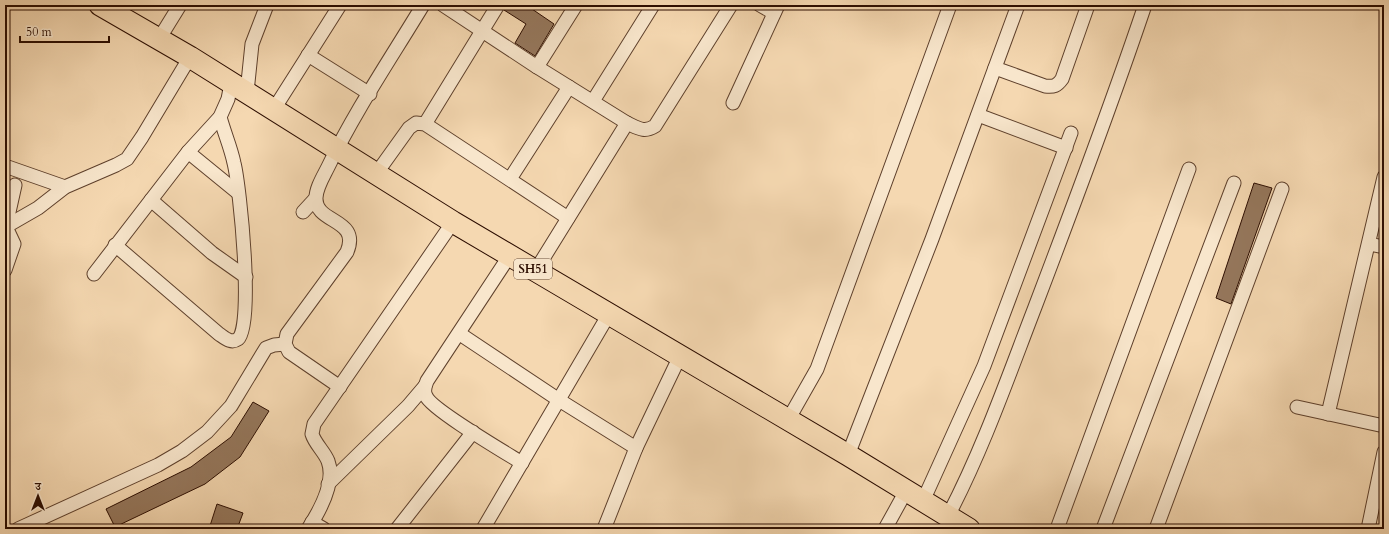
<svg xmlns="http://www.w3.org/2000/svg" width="1389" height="534" viewBox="0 0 1389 534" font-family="Cardo,'Noto Serif Devanagari',serif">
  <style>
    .building { fill: #95775c; stroke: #2c0d00 }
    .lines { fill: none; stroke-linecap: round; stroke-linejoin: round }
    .minor-casing { stroke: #5e402c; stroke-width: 15 }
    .primary-casing { stroke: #2c0d00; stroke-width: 23 }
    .minor { stroke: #f8e6cc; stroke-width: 13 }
    .primary { stroke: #f5d8b1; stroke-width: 21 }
    .labels { text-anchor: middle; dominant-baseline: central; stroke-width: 3.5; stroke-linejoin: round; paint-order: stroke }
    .shield { fill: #f8e6cc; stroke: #694e3d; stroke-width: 1 }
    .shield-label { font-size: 12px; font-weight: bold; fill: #2c0d00 }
  </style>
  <rect width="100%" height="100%" fill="#f5d8b1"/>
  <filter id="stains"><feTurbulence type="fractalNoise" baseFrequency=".005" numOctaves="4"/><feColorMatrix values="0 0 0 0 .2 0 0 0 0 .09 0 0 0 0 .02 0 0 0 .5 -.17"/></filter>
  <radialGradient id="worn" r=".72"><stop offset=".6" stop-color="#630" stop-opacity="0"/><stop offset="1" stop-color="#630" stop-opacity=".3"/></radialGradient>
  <g class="building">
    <path d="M506,5H535L532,9L554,24L535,56L515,43L526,24L504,10Z"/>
    <path d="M1254,183L1272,188L1231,304L1216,298Z"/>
    <path d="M253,402L269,411L240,457L205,484L115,527L106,509L191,467L231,437Z"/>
    <path d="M217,504L243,513L237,529H209Z"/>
  </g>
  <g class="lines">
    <g class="minor-casing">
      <g id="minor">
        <path d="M443,5L537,67L627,123C638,128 644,133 655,126L731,5"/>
        <path d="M760,5L774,13"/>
        <path d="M159,39L180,5"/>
        <path d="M308,55L370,94"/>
        <path d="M537,67L576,5"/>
        <path d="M995,68L1045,86C1054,87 1057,86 1062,79L1088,5"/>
        <path d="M247,92L252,44L267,5"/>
        <path d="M593,101L653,5"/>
        <path d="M733,103L778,5"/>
        <path d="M274,109L340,5"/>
        <path d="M978,115L1066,148"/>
        <path d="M425,124L498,5"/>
        <path d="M188,152L237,192"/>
        <path d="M5,166L65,187"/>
        <path d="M376,174L409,128L416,123L425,124L568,218"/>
        <path d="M510,179L569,87"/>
        <path d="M151,200L212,253L246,277"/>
        <path d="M303,212L315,199"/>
        <path d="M5,227L38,208L65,187L116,165L127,159L142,137L190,57"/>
        <path d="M5,230L15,185"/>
        <path d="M1369,244L1384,247"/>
        <path d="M115,245L219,334C225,338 231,344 238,339C254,326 240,187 234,163C231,148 224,132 220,117"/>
        <path d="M510,255L427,381C425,386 423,391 426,396C431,409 506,453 522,463"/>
        <path d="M5,270L14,244L6,227"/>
        <path d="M536,270L627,123"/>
        <path d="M94,274L188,152L220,117L228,99L231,84"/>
        <path d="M460,334L559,400L636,448"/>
        <path d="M340,387L289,352L285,344L287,334L347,252C361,218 315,224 316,198C316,188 323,177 328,167C355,111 391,58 423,5"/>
        <path d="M1297,407L1384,426"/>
        <path d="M1328,414L1384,177"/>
        <path d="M788,420L817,369L950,5"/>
        <path d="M848,455L932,239L1018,5"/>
        <path d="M328,484L408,406L425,386"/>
        <path d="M923,501L984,366L1071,133"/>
        <path d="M948,516C983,449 1008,377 1035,307C1073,207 1111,106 1145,5"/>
        <path d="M312,522L324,529"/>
        <path d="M18,529L158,465L182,451L207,432L231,406L266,348L274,345L285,344"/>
        <path d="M308,529C319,512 336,482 328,461C324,451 315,444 312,434L314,424L453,222"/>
        <path d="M397,529L473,432"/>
        <path d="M483,529L609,314"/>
        <path d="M604,529L636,448L680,356"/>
        <path d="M885,529L906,491"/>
        <path d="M1057,529L1189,169"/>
        <path d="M1103,529L1234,183"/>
        <path d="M1156,529L1282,189"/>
        <path d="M1368,529L1384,452"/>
      </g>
    </g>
    <g class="primary-casing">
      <path id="primary" d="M100,5L190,57L453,222L848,455L969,529"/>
    </g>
    <use href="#minor" class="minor"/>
    <use href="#primary" class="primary"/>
  </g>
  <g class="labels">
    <rect class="shield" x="514" y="259" width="38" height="20" rx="3"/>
    <g class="shield-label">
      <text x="533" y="269">SH51</text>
    </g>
  </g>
  <rect width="1389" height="534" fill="none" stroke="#f5d8b1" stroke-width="20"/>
  <rect x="6" y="6" width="1377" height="522" fill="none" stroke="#2c0d00" stroke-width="2"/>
  <rect x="10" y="10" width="1369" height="514" fill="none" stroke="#2c0d00"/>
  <g transform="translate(38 496)" stroke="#f8e6cc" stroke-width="3" paint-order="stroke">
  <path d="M0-3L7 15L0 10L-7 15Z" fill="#2c0d00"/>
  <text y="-6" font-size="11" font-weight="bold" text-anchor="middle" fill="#2c0d00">उ</text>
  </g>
  <path d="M20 36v6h89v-6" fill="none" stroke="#2c0d00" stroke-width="2"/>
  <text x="26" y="36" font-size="12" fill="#2c0d00" stroke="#f8e6cc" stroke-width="3" paint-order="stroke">50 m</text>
  <rect width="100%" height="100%" filter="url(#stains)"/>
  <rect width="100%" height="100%" fill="url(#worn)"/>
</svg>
